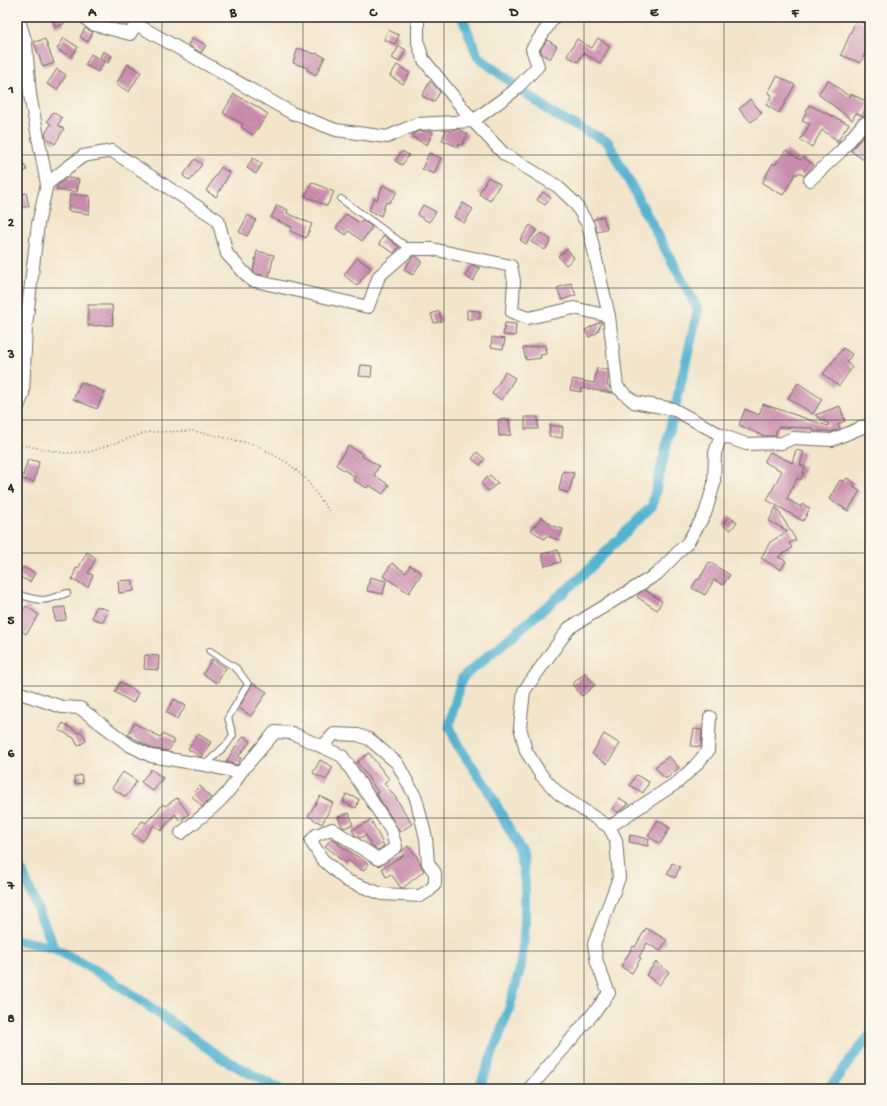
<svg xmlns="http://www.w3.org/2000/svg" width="887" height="1106" viewBox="0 0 887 1106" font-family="'Gochi Hand',sans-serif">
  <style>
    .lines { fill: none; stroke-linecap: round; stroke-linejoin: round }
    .canal { stroke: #52b4d1; stroke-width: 10 }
    .building { fill: url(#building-back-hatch) }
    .lane-casing { stroke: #716c63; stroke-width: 8 }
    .street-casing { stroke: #716c63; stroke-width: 14 }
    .path { stroke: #716c63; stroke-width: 1.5; stroke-dasharray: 1 3; stroke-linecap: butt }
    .lane { stroke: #fff; stroke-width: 6 }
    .street { stroke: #fff; stroke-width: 12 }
    .grid { fill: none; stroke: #2b2b2b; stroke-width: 1; stroke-opacity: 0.55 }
    .neatline { fill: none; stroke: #2b2b2b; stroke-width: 1.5 }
    .grid-label { font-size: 13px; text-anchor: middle; font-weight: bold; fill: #2b2b2b }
  </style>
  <defs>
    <pattern id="building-back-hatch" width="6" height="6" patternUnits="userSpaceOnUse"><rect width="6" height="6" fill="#ce8fb1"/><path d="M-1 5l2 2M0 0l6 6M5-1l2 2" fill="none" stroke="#a77590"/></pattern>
  </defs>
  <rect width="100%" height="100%" fill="#fbf7ec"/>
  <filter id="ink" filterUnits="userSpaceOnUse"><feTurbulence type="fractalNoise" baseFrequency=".025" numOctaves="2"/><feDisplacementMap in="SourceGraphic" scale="8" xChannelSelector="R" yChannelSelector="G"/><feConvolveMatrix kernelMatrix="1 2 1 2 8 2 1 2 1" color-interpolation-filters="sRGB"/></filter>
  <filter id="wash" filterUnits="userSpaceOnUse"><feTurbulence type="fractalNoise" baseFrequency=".012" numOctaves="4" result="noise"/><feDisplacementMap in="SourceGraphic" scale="16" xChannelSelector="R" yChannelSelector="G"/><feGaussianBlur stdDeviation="0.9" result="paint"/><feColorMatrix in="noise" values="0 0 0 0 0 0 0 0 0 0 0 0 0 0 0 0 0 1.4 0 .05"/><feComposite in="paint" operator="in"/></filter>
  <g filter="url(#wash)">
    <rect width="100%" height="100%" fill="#f2e5ca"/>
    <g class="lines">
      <g class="canal">
        <path d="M462,17L478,57L556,116L608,142L698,310L652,506L577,581L462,678L449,725L457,744L487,788L520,849L525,883V925L521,965L509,1009L479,1089"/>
        <path d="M17,860L54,948"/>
        <path d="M17,940L54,948L112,980L220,1057L279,1089"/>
        <path d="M828,1089L870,1035"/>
      </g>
    </g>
    <g id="blocks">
      <g class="building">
        <path d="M52,17H62L64,24L55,27Z"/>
        <path d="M856,20L870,26V57L865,53L861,63L841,55Z"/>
        <path d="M85,28L93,32L88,42L80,37Z"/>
        <path d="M388,30L399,35L395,44L384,40Z"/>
        <path d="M64,38L78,47L71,57L57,49Z"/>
        <path d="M193,38L206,45L201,53L188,45Z"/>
        <path d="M598,38L610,46L600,63L583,53L578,62L567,56L577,39L592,48Z"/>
        <path d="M45,39L54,63L43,67L34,42Z"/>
        <path d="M547,40L557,46L550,59L542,54L540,50Z"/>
        <path d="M399,46L406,50L399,62L392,58Z"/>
        <path d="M298,48L315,54L316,53L325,57L316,75L307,70L308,68L293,63Z"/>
        <path d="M103,51L112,56L108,63L100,57Z"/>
        <path d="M91,54L104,62L98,72L85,65Z"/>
        <path d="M128,64L141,72L129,92L116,84Z"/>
        <path d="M397,65L410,73L403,84L390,76Z"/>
        <path d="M57,69L66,75L57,90L47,84Z"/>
        <path d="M777,76L795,85L779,113L766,105L772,95L768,93Z"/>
        <path d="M828,80L850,97L851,94L868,102L862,116L856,113L852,120L818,94Z"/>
        <path d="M430,81L440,92L434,102L422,96Z"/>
        <path d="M234,94L256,106L268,114L253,135L241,127L243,124L223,113Z"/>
        <path d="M750,99L762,113L751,122L739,109Z"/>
        <path d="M809,105L849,124L838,140H840L838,143L836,142L837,140L822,130L812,147L800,140L810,124L802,121Z"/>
        <path d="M53,112L62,118L58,125L64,129L55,144L46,138L45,134L51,124L47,121Z"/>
        <path d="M458,129L468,134L462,145L459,144L458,147L442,140L446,130L452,131V130Z"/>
        <path d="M870,129V152L864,160L851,151L868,130Z"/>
        <path d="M419,131H431L433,132L427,145L412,137L413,134Z"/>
        <path d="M786,150L800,160L803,157L814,165L804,176L799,172L797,175L796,173L783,195L762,183L773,163L775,165Z"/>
        <path d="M17,151L27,170L17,175Z"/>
        <path d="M402,151L409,155L402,165L395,161Z"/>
        <path d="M429,153L441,158L434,174L422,169Z"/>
        <path d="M253,158L262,164L256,174L247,168Z"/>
        <path d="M195,159L202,164L190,181L183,176Z"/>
        <path d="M221,167L230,173L216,197L206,191Z"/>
        <path d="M488,177L500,184L490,201L479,194Z"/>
        <path d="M67,178L79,179L77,192L57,190V185Z"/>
        <path d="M312,182L334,192L327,206L305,196Z"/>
        <path d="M383,185L397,192L389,203L386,202L381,216L369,210L374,198L377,200Z"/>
        <path d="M543,192L551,198L545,205L537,200Z"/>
        <path d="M26,193L29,206L17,209V196Z"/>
        <path d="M70,194L90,196L89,214L68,211Z"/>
        <path d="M463,203L473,209L464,223L454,217Z"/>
        <path d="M277,205L288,210L287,213L312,224L306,238L290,231L292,227L271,218Z"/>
        <path d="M423,205L436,212L429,222L417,215Z"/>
        <path d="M346,214L360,223L362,220L372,227L362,241L349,231L346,235L336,228Z"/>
        <path d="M248,215L256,220L247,236L239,232Z"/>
        <path d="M603,216L607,228L597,232L593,220Z"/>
        <path d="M530,225L537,230L526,244L520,240Z"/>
        <path d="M541,233L551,240L545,250L531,242Z"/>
        <path d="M384,235L399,247L394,253L379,244Z"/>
        <path d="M567,249L574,258L566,265L558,256Z"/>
        <path d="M257,251L274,255L269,277L255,273L253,271Z"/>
        <path d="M413,256H416L422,261L413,275L404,270Z"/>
        <path d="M357,258L371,268L357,286L344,275Z"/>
        <path d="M471,265L480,268L473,281L465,276Z"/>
        <path d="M571,283L576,295L562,300L557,288Z"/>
        <path d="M88,305H112L113,325L88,326Z"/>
        <path d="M467,310L480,311V319H467Z"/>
        <path d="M439,311L442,321L434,323L431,314Z"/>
        <path d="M600,322H602L597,333L589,337L585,330Z"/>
        <path d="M505,323L516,324L515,336L503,335Z"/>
        <path d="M492,337L505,339L503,349L491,347Z"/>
        <path d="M545,345L546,354L540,355L541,358L526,360L523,348Z"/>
        <path d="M843,348L852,354L847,362L852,368L839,386L823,374Z"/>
        <path d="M361,365L372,366L371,377L359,376Z"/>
        <path d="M597,368L608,370V378L607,386H609L613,393L582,388L581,392L570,390L573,379L594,383Z"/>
        <path d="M505,372L515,378L502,400L492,394Z"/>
        <path d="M81,382L105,392L97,409L73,399Z"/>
        <path d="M798,383L822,399L813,414L788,398Z"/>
        <path d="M763,404L828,426L829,424L815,415L840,406L845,421L838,424L840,429L831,432H828L827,431H813V428L778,427L775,436H763L739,425L745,409L759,415Z"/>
        <rect x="525" y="417" width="13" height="12"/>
        <path d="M509,419L511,435L499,436L498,420Z"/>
        <path d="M550,425L563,427L562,438L549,436Z"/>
        <path d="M348,446L363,454L362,456L379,466L374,475L389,485L383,494L369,485L367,488L353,480L355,477L336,465Z"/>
        <path d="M796,450L804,452L800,465L805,467L801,480L797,478L787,499L801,507L802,504L810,508L803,521L767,500L782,471L764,462L770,452L792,463Z"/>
        <path d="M477,452L485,459L480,465L472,459Z"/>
        <path d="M28,459L39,462L34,482L22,479Z"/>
        <path d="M563,471L574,473L569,493L559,490Z"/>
        <path d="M490,475L498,483L488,491L481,483Z"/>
        <path d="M847,478L855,483L853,487L860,491L848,511L829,499L840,480L844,482Z"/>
        <path d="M776,507L796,540L789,543L792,548L778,557L786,561L781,570L761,558L770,542L788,531L769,521Z"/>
        <path d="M728,516L737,522L731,530L723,525Z"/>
        <path d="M542,517L553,526L563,529L559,540L546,536L544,539L531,530Z"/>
        <path d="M558,550L561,562L545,566L542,554Z"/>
        <path d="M87,552L96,558L88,573L93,575L88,587L72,580L76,568L78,569Z"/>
        <path d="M709,562L730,575L723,585L714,580L705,595L692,588L697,579L699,580Z"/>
        <path d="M392,563L406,573L410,565L422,573L409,593L383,576Z"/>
        <path d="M23,567L35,573L30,582L18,576Z"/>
        <path d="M370,577L386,581L383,594L367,591Z"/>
        <path d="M133,580L134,591L119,593L118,581Z"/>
        <path d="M645,590L662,601L657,610L637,597L639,594Z"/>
        <path d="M26,606L39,615L26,634L17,627V620Z"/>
        <path d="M96,606L108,610L103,622L92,618Z"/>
        <path d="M65,607L66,620L55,621L54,608Z"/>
        <path d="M145,655L159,656L158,670L144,669Z"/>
        <path d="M212,659L226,668L217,683L203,674Z"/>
        <path d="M585,673L595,685L582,696L572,684Z"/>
        <path d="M120,682L138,693L133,703L115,692Z"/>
        <path d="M253,683L267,692L251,716L239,708Z"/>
        <path d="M174,699L186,706L177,719L166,712Z"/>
        <path d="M63,723L78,733L81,732L85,737L86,741L78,746L74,738L59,730Z"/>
        <path d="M134,723L160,737L163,734L175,741L168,751L153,749L128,735Z"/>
        <path d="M694,729L702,730L701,747L691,746Z"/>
        <path d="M198,734L211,742L201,757L188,749Z"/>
        <path d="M604,734L620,744L607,764L592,754Z"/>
        <path d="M244,736L251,741L238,757L241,758L237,765L226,762L234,749Z"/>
        <path d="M369,753L389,779L384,783L396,798L412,824L400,832L376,793L378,792L357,762Z"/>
        <path d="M669,756L679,768L667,778H664L655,767Z"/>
        <path d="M320,760L333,767L326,780L313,773Z"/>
        <path d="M151,769L163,778L153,791L141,782Z"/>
        <path d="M123,772L137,781L126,797L112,788Z"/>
        <path d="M81,775L83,783L75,784L74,777Z"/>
        <path d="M636,775L649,782L643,793L630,785Z"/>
        <path d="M200,786L211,798L202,807L191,795Z"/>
        <path d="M346,794L359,799L356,808L343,802Z"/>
        <path d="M320,796L333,803L322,824L308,816Z"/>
        <path d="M177,798L189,814L180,821L175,814L161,831L154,825L143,841L132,834L142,821L146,823L163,804L165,806Z"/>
        <path d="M619,798L629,804L618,812L612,809Z"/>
        <path d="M349,813L353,824L344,828L342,826L338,817Z"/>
        <path d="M371,820L384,846L378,850L371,845L366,835L360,838L355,835L352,830Z"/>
        <path d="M658,820L670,828L660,844L648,836Z"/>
        <path d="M630,835L649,839L648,846L629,842Z"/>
        <path d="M332,838L339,843L338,844L369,864L363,871L348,860L346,863L337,857L338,856L325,846Z"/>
        <path d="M408,846L416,855L424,871L403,888H401L391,874L386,877L382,868L404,855L401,852Z"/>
        <path d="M672,863L680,867L675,878L667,874Z"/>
        <path d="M646,928L667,940L660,951L647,943L639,957L641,958L632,973L621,967L633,946L635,947Z"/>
        <path d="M656,962L669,972L659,985L646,975Z"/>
      </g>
    </g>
  </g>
  <g filter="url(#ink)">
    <use href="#blocks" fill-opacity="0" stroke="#716c63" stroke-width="1"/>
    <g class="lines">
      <g class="lane-casing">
        <g id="lane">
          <path d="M341,199L410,249"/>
          <path d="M17,594C41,602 44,602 67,593"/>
          <path d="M205,765L227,744L233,735L228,718L248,684L237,669L210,651"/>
        </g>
      </g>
      <g class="street-casing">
        <g id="street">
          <path d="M84,17L92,24L130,34L136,24L292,113L336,130L387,137L417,124L473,121L514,91L538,66L532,49L554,17"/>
          <path d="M418,17V43L423,59L473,121L504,154L557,186L575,203L588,225L609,316"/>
          <path d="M810,180L841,151L863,124L870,121"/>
          <path d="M47,184L68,167L83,156L112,151L218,220L227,254L251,280L368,307L379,276L410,249H432L511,266L514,281L512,312L528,318L574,308L609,316L617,387L634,402L673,409L721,435L746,444L782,443L793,438L832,440L870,424"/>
          <path d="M17,409L23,394L26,326L38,224L47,184L30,95L26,43L18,17"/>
          <path d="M17,692L62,707L80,708L129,745L151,756L205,765L240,773L275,732L292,733L342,756L391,830L396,847L378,859L332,829L316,835L311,841L322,859L347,881L382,894L420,896L430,890L435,884V873L428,863L426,838L416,798L397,763L369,739L358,735L334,734L322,747"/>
          <path d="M609,827L678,782L695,766L708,751L710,717"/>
          <path d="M181,833C203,815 227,800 240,773"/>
          <path d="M529,1089L597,1009L609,993L597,963L594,944L619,878L616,840L609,827L559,794L541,775L526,751L520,727L524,691L569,628L657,574L688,542L705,514L714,484L715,453L721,435"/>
        </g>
      </g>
      <path class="path" d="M17,444L64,453L89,452L148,432L193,431L218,436L256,445L288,463L305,478L329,511"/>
      <use href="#lane" class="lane"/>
      <use href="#street" class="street"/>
    </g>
  </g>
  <path class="grid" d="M162,17V1089M303,17V1089M444,17V1089M584,17V1089M724,17V1089M17,155H870M17,288H870M17,420H870M17,553H870M17,686H870M17,818H870M17,951H870"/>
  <rect width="887" height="1106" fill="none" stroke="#fbf7ec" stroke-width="44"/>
  <rect x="22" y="22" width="843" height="1062" class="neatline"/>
  <g class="grid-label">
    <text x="92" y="16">A</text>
    <text x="233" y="16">B</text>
    <text x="373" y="16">C</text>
    <text x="514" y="16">D</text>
    <text x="654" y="16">E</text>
    <text x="795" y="16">F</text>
    <text x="11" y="93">1</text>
    <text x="11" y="226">2</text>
    <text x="11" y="358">3</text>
    <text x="11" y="491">4</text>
    <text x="11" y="624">5</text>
    <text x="11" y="757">6</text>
    <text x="11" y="889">7</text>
    <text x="11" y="1022">8</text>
  </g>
</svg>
